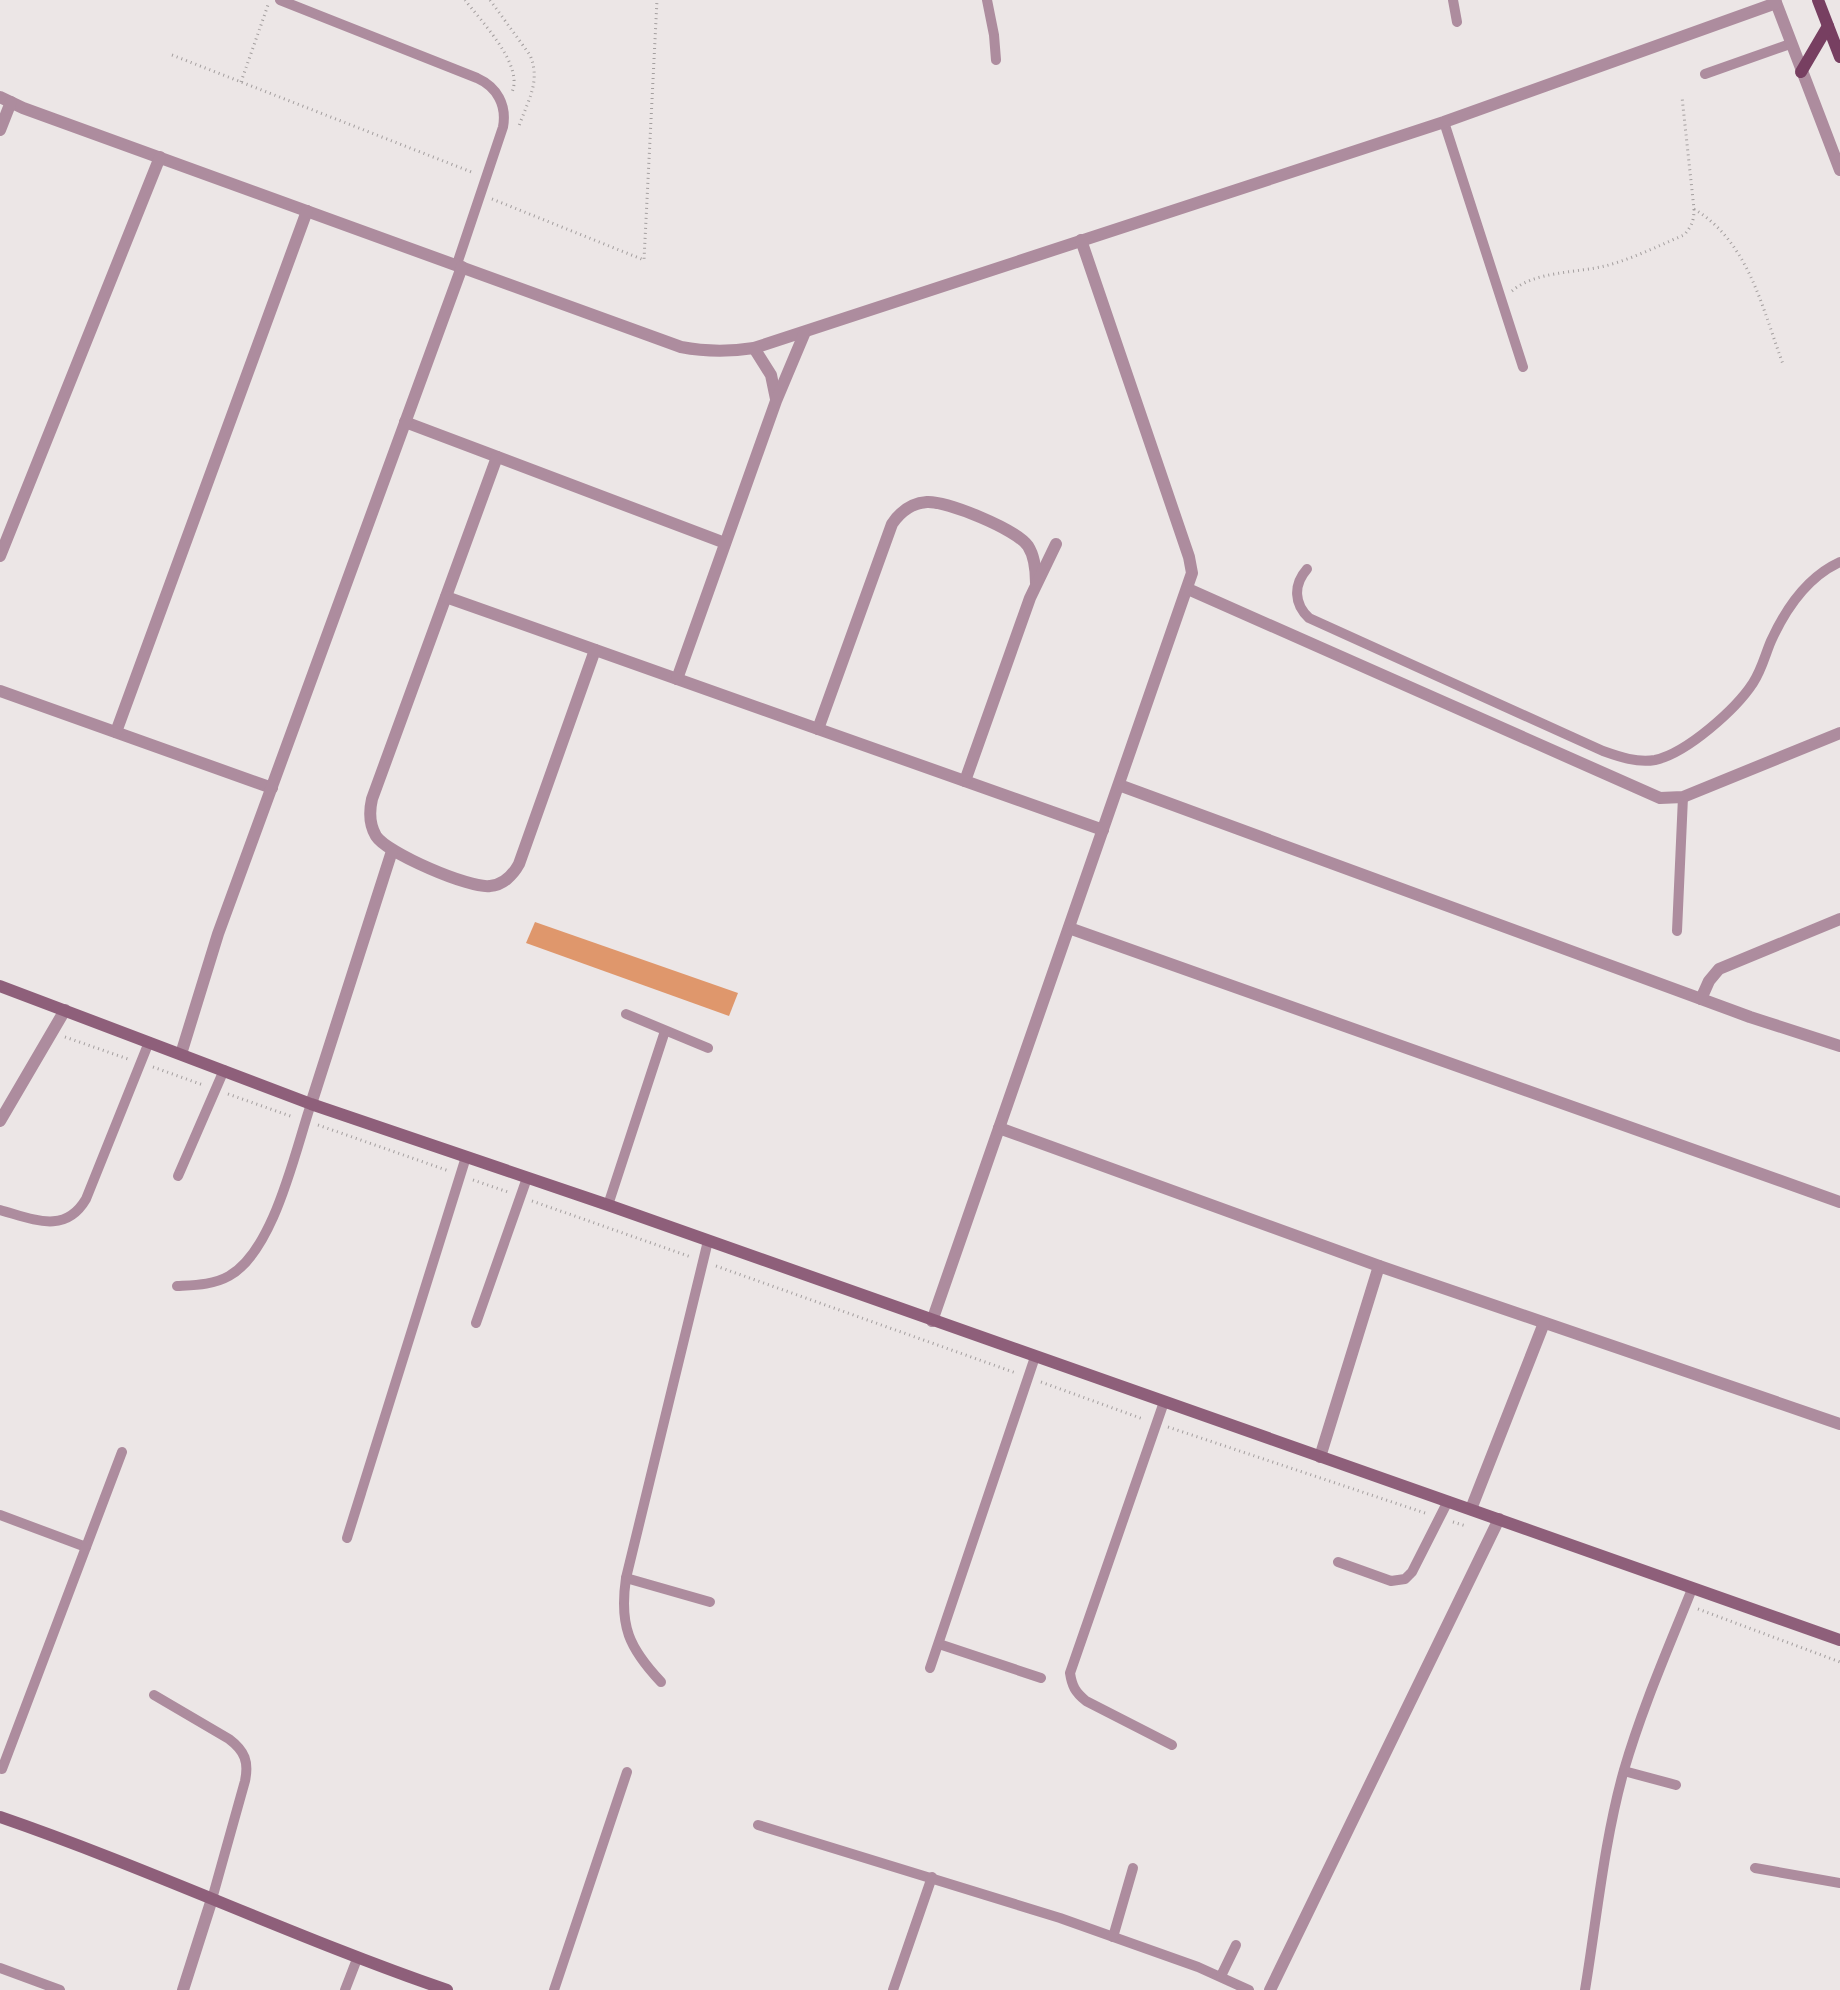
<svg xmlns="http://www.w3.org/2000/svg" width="1840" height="1990" viewBox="0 0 1840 1990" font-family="Barlow,sans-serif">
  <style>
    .building { fill: #df976c }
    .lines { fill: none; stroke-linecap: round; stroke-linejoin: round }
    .path { stroke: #a49f9f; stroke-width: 3; stroke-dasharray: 1 4; stroke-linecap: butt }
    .lane { stroke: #ad8c9e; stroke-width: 10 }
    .street { stroke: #ad8c9e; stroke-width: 12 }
    .secondary { stroke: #8e5f7a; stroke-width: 12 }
    .primary { stroke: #773f61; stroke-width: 12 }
  </style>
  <rect width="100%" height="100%" fill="#ece6e6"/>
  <path class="building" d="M535,922L738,993L729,1016L526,943Z"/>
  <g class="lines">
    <g class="path">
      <path d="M465,0C481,21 524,65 512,92"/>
      <path d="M490,0L530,55C541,82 528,100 519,126"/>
      <path d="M172,55L474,173"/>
      <path d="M241,82L268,5"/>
      <path d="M492,199L644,260L657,0"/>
      <path d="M1694,209C1749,242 1762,308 1783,364"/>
      <path d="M1512,291C1535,271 1576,273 1605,266C1632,259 1658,246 1684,235C1692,226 1694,220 1694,209L1682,97"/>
      <path d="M65,1037L128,1059"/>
      <path d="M153,1067L203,1085"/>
      <path d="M228,1094L293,1117"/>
      <path d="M318,1125L449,1171"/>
      <path d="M473,1180L508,1192"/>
      <path d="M532,1201L691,1257"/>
      <path d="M716,1266L1016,1373"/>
      <path d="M1041,1382L1143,1419"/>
      <path d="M1168,1427L1428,1514"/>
      <path d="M1453,1522L1466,1526"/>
      <path d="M1698,1609L1840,1662"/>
    </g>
    <g class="lane">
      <path d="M280,0L477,78C497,87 507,105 503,127L457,264"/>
      <path d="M987,0L994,35L996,60"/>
      <path d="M1453,0L1457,22"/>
      <path d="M1705,74L1790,44"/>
      <path d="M1444,122L1523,367"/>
      <path d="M1307,569C1293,585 1294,604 1309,618L1603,751C1620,757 1637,763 1655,760C1687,753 1736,709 1753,683C1762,669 1765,655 1771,641C1786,608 1807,577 1840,562"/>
      <path d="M1677,931L1683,797"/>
      <path d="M626,1014L708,1048"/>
      <path d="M178,1176L224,1070"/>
      <path d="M608,1205L665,1031"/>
      <path d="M0,1210C33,1219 65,1235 86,1199L149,1042"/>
      <path d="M177,1286C195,1285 213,1285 229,1276C274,1251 295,1151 311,1104"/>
      <path d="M476,1323L527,1178"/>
      <path d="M1164,1402L1070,1673C1072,1686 1075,1692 1086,1701L1172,1745"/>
      <path d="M0,1515L86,1547"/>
      <path d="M347,1538L466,1157"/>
      <path d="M1338,1562L1391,1581L1405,1579L1412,1572L1448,1501"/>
      <path d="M626,1578L710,1602"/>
      <path d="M939,1644L1041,1678"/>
      <path d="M930,1668L1035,1357"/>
      <path d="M661,1682C629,1648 619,1626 626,1578L708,1241"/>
      <path d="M154,1695L229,1739C245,1751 249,1762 245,1781L212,1899"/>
      <path d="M2,1769L122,1452"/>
      <path d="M1624,1771L1676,1785"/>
      <path d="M758,1825L1060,1918L1198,1967L1249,1990"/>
      <path d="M1755,1868L1840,1883"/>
      <path d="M1113,1937L1133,1868"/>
      <path d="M0,1968L60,1990"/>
      <path d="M1221,1976L1236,1945"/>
      <path d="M345,1990L357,1959"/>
      <path d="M554,1990L627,1772"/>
      <path d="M893,1990L932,1877"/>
      <path d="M1585,1990C1597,1917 1604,1841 1624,1770C1642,1708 1668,1649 1692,1589"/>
    </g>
    <g class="street">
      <path d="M1775,0L1840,170"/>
      <path d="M0,97L23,108L681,347C707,352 728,352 754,348L1444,122L1776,3"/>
      <path d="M0,130L11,102"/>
      <path d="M754,348L771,375L776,399"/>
      <path d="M405,422L725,543"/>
      <path d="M497,457L372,799C369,812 369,824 376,836C387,853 470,889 490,886C503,885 513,875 519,864L595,650"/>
      <path d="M0,556L160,157"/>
      <path d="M1188,589L1660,798L1683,797L1840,733"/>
      <path d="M446,597L1103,830"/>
      <path d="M677,679L776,401L805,332"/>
      <path d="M0,691L272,788"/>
      <path d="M818,729L892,524C900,512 912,503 927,502C947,501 1016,529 1028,546C1035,557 1036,571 1036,583"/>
      <path d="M116,732L307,211"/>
      <path d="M965,781L1030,598L1056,544"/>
      <path d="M1119,785L1750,1017L1840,1046"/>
      <path d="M1069,928L1840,1202"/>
      <path d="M1701,999L1709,981L1719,969L1840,919"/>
      <path d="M181,1054L218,934L462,267"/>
      <path d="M311,1104L392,851"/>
      <path d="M0,1121L65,1010"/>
      <path d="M999,1128L1379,1266L1840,1424"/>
      <path d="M932,1321L1192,573L1189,557L1081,240"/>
      <path d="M1320,1457L1379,1266"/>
      <path d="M1471,1509L1544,1323"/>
      <path d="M183,1990L212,1899"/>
      <path d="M1270,1990L1499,1519"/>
    </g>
    <g class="secondary">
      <path d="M0,986L311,1104L608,1205L1840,1640"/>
      <path d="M0,1817C151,1869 296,1938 447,1990"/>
    </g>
    <g class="primary">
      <path d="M1818,0L1840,57"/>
      <path d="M1801,72L1828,26"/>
    </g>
  </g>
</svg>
